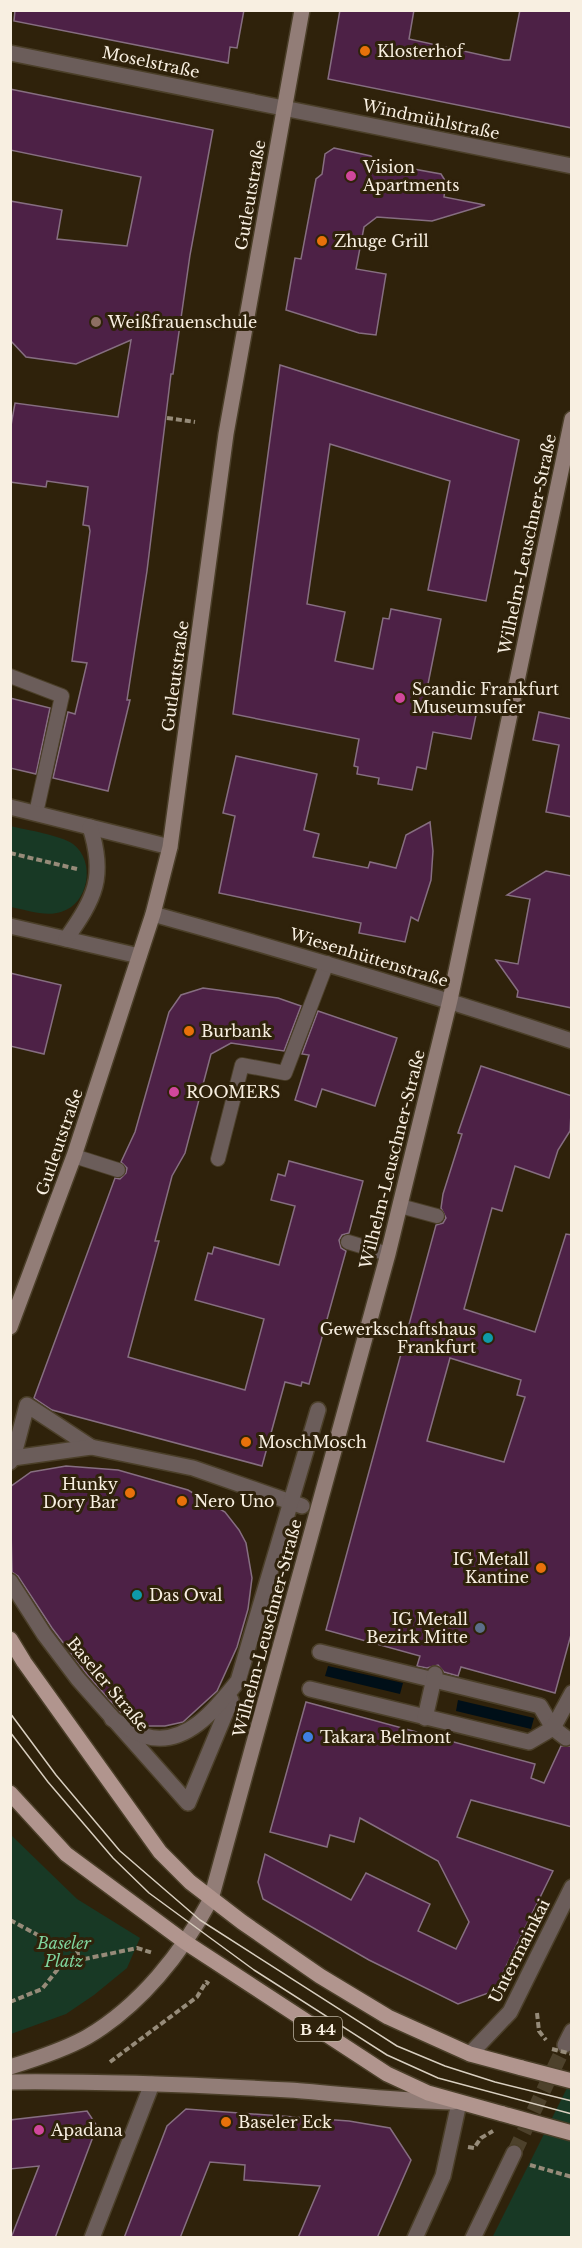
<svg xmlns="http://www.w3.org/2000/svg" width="582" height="2248" viewBox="0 0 582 2248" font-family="'Libre Baskerville',serif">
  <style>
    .green { fill: #183925 }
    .water { fill: #000f18 }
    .building { fill: #4d2146; stroke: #866e81; stroke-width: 1.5; fill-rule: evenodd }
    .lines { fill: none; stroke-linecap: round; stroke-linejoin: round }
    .street-tunnel { stroke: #4d412b; stroke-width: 15; stroke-dasharray: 15 8; stroke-linecap: butt }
    .lane-casing { stroke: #4b3f29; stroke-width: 16 }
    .street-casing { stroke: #4b3f29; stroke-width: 18 }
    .secondary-casing { stroke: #4b3f29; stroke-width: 18 }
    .primary-casing { stroke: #4b3f29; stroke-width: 18 }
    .path { stroke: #968b79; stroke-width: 4; stroke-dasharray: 6 3; stroke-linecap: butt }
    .lane { stroke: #6b5d5a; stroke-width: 14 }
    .street { stroke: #6b5d5a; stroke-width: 15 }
    .secondary { stroke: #927d77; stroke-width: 15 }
    .primary { stroke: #b1958e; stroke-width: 15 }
    .tram { stroke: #d9cfc0; stroke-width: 1.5 }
    .primary-bridge-casing { stroke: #4b3f29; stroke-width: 18; stroke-linecap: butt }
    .path-bridge { stroke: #968b79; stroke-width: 4; stroke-dasharray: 6 3; stroke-linecap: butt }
    .primary-bridge { stroke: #b1958e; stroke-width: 15 }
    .food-dot { fill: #e8710a; stroke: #2f220b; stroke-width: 2 }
    .hotel-dot { fill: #d1479c; stroke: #2f220b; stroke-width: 2 }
    .education-dot { fill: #8d6e63; stroke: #2f220b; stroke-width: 2 }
    .culture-dot { fill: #0f9aa8; stroke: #2f220b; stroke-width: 2 }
    .service-dot { fill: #5c6f8a; stroke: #2f220b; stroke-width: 2 }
    .shop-dot { fill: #3f7fe0; stroke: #2f220b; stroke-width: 2 }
    .labels { text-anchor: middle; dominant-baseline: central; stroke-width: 6; stroke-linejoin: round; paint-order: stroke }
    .shield { fill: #2f220b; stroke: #bcb2a1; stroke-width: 1.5 }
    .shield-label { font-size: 15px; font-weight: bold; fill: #f8efe1 }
    .poi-label { font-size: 16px; fill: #f8efe1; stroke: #2f220b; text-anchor: start }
    .street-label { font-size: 16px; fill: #f8efe1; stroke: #2f220b }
    .park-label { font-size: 16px; font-style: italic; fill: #7fd49d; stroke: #2f220b }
  </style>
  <rect width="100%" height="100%" fill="#2f220b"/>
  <g class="green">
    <path d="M10,826C27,830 60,835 73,844C96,861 89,904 61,912C46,917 26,910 11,907Z"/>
    <path d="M11,1835L77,1899L140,1938L127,1968L94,1995L66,2014L11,2034Z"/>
    <path d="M571,2080V2237L492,2238Z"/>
  </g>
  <g class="water">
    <path d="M328,1666L403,1683L400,1694L325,1676Z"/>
    <path d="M458,1700L534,1718L531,1729L456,1711Z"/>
  </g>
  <g class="building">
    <path d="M15,10H244L237,48L230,47L228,63L14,21Z"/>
    <path d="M340,10H414L409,39L504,60H510L520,10H572V128L328,79Z"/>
    <path d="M10,89L213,130L190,255L173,374H171L147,571L127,700H130L108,791L53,778L68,712L75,714L87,663L72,661L90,531L89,526L83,525L88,487L47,481L46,487L10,482V431L15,403L118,417L131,340L76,364L26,357L10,340V201L62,210L57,239L127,246L141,177L10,150Z"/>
    <path d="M334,148L371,156L375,162L441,174L446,182L444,197L485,205L432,221L377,217L364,227L356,269L386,274L376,335L359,333L286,310L295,258L301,259L316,179L322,174L325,154Z"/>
    <path d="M280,365L519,440L486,601L428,590L450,481L330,444L307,604L345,612L335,661L373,669L383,618L389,619L391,609L441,619L424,704L476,715L471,739L433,732L426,769L417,767L412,790L378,784L379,778L357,774L358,767L354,766L359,739L233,714Z"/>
    <path d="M10,698L50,708L36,774L10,768Z"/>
    <path d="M539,712L572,719V817L546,812L559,745L533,740Z"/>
    <path d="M236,756L317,774L304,830L319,834L313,857L368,868L370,862L396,868L406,835L430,822L433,851L431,880L418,921L411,917L405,942L359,933L361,923L219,893L235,816L223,813Z"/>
    <path d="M546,871L572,876V1008L517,997L518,991L496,960L518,964L530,899L507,895Z"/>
    <path d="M10,973L61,985L44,1054L10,1046Z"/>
    <path d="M203,988L278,998L301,1006L284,1051L231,1043L211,1054L185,1153L172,1176L155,1241H159L128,1357L245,1390L264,1319L195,1300L208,1253L212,1254L214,1247L279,1265L295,1206L271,1200L278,1174L285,1176L289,1161L363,1181L349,1233L342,1235L339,1240L341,1248L346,1251L309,1384L302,1382L301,1386L285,1382L262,1466L52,1410L34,1398L115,1178L120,1179L126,1173L127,1168L121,1162L135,1132L169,1012L181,995Z"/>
    <path d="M318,1011L397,1038L375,1106L322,1089L316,1107L295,1100L309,1055L302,1054Z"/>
    <path d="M481,1066L572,1096L570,1131L558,1150L549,1178L515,1166L502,1211L492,1208L464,1309L535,1332L566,1234L572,1235V1631L555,1693L461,1667L458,1676L444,1672L438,1665L427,1668L417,1666L420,1656L326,1630L436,1225L443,1223L446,1218L441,1208L443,1194L462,1134L458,1133ZM450,1358L521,1380L517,1395L525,1397L504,1462L427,1441Z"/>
    <path d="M66,1466L118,1470L188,1490L225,1512L239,1530L246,1543L252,1578L248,1609L237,1647L217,1691L183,1722L165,1726H147L121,1713L86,1673L52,1628L18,1576L12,1572L10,1487L31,1472Z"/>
    <path d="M306,1702L535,1764L531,1778L544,1783L561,1746H572V1827L471,1800L457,1837L553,1871L494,1991L458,2004L369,1960L263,1899L258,1882L265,1854L351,1900L366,1873L430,1904L418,1931L456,1949L469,1922L438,1861L360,1818L354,1842L330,1835L327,1847L270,1832Z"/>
    <path d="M186,2109L349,2121L390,2128L411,2160L377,2238H298L320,2186L244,2180L245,2165L210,2162L180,2238H124L167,2126Z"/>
    <path d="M87,2111L97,2126L55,2238H11L39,2166L10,2169V2120Z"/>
  </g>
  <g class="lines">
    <path class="street-tunnel" d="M514,2153L565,2045"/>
    <g class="lane-casing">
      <g id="lane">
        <path d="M10,676L62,696L36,813"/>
        <path d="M74,1156L118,1170"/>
        <path d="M218,1159L242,1065L285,1073L327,963"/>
        <path d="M400,1206L437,1216"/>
        <path d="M348,1242L388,1254"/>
      </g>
    </g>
    <g class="street-casing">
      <g id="street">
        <path d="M10,53L572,166"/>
        <path d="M10,807L170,847"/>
        <path d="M153,914C294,953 433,995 572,1041"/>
        <path d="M10,926L139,956"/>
        <path d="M66,939C95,898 106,877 90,827"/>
        <path d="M13,1458L27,1405L91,1447"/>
        <path d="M10,1462L13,1458L91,1447L193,1468L302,1506"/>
        <path d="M10,1581L44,1634L78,1679L188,1803L231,1700"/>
        <path d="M320,1652L540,1706L553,1728L566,1738"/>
        <path d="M310,1689L529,1742L553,1728L572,1693"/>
        <path d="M425,1718L435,1674"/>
        <path d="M112,1719C122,1724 134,1733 145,1736C185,1748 216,1709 238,1681L318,1410"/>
        <path d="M565,2045L572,2031"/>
        <path d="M470,2054L510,2012L572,1887"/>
        <path d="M92,2238L152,2084"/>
        <path d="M415,2238L443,2176L459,2103"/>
        <path d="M473,2238L514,2153"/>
      </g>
    </g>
    <g class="secondary-casing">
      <g id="secondary">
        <path d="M10,1327L74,1156L153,914L170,847L226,434L302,10"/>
        <path d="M10,2067C36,2059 64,2050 87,2037C140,2006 182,1953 211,1899L388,1254L450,1000L572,419"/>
        <path d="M10,2082C103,2081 196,2085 289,2090C344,2094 398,2101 453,2102"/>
      </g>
    </g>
    <g class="primary-casing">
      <g id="primary">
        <path d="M10,1639L24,1662L160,1852L190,1882L242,1922L320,1976L388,2017L470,2054L522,2068"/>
        <path d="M10,1793L66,1854L185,1942L387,2074L428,2093L503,2114"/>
      </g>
    </g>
    <g class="path">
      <path d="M167,418L195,422"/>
      <path d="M10,853L77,869"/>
      <path d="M10,1920L60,1947"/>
      <circle cx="67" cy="1955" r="11"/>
      <path d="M75,1961L137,1948L153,1953"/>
      <path d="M10,2002L42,1989L62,1964"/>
      <path d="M537,2013L539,2031L546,2040"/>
      <path d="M110,2062L197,1997L206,1982L209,1984"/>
      <path d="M468,2147L474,2148L481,2138L493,2131"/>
      <path d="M530,2165L572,2177"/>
    </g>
    <use href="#lane" class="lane"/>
    <use href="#street" class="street"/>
    <use href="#secondary" class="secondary"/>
    <use href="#primary" class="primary"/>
    <g class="tram">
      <path d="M10,1713L56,1775L120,1851L200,1920L397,2046L445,2066L495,2082L572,2101"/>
      <path d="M10,1732L48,1782L113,1858L149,1893L254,1970L387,2055L438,2078L572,2114"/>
    </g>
    <g class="primary-bridge-casing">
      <g id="primary-bridge">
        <path d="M522,2068L572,2081"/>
        <path d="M503,2114L572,2133"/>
      </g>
    </g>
    <path class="path-bridge" d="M552,2049L572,2054"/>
    <use href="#primary-bridge" class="primary-bridge"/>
  </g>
  <g class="food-dot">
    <circle cx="365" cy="51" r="6"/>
    <circle cx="322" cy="241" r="6"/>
    <circle cx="189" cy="1031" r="6"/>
    <circle cx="246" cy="1442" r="6"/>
    <circle cx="130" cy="1493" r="6"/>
    <circle cx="182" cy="1501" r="6"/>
    <circle cx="541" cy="1568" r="6"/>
    <circle cx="226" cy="2122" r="6"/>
  </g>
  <g class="hotel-dot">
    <circle cx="351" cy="176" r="6"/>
    <circle cx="400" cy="698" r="6"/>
    <circle cx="174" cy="1092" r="6"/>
    <circle cx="39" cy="2130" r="6"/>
  </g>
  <circle class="education-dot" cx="96" cy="322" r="6"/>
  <g class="culture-dot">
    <circle cx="488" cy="1338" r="6"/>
    <circle cx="137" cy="1595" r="6"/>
  </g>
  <circle class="service-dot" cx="480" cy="1628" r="6"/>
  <circle class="shop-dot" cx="308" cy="1737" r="6"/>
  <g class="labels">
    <rect class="shield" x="294" y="2017" width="48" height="24" rx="4.5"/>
    <g class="shield-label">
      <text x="318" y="2029">B 44</text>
    </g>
    <g class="poi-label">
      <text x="377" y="51">Klosterhof</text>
      <text x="363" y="167">Vision<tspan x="363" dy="18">Apartments</tspan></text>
      <text x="334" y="241">Zhuge Grill</text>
      <text x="108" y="322">Weißfrauenschule</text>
      <text x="412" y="689">Scandic Frankfurt<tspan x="412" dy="18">Museumsufer</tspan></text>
      <text x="201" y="1031">Burbank</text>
      <text x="186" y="1092">ROOMERS</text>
      <text x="476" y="1329" text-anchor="end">Gewerkschaftshaus<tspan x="476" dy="18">Frankfurt</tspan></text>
      <text x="258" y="1442">MoschMosch</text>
      <text x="118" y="1484" text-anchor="end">Hunky<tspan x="118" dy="18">Dory Bar</tspan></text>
      <text x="194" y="1501">Nero Uno</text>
      <text x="529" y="1559" text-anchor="end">IG Metall<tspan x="529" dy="18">Kantine</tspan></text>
      <text x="149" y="1595">Das Oval</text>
      <text x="468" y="1619" text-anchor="end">IG Metall<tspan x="468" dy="18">Bezirk Mitte</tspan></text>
      <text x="320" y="1737">Takara Belmont</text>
      <text x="238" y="2122">Baseler Eck</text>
      <text x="51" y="2130">Apadana</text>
    </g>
    <g class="street-label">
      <text transform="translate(151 62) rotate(12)">Moselstraße</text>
      <text transform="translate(431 119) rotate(12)">Windmühlstraße</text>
      <text transform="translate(250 195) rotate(-80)">Gutleutstraße</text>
      <text transform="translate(527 544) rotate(-78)">Wilhelm-Leuschner-Straße</text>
      <text transform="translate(175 676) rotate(-82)">Gutleutstraße</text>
      <text transform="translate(369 957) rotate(17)">Wiesenhüttenstraße</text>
      <text transform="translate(59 1142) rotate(-71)">Gutleutstraße</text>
      <text transform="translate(392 1159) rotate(-76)">Wilhelm-Leuschner-Straße</text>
      <text transform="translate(267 1628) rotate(-75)">Wilhelm-Leuschner-Straße</text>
      <text transform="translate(108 1684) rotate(50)">Baseler Straße</text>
      <text transform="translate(519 1951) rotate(-63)">Untermainkai</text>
    </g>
    <g class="park-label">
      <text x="64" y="1943">Baseler<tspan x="64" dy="18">Platz</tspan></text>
    </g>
  </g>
  <rect width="582" height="2248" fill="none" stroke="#f8efe1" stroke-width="24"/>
</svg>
